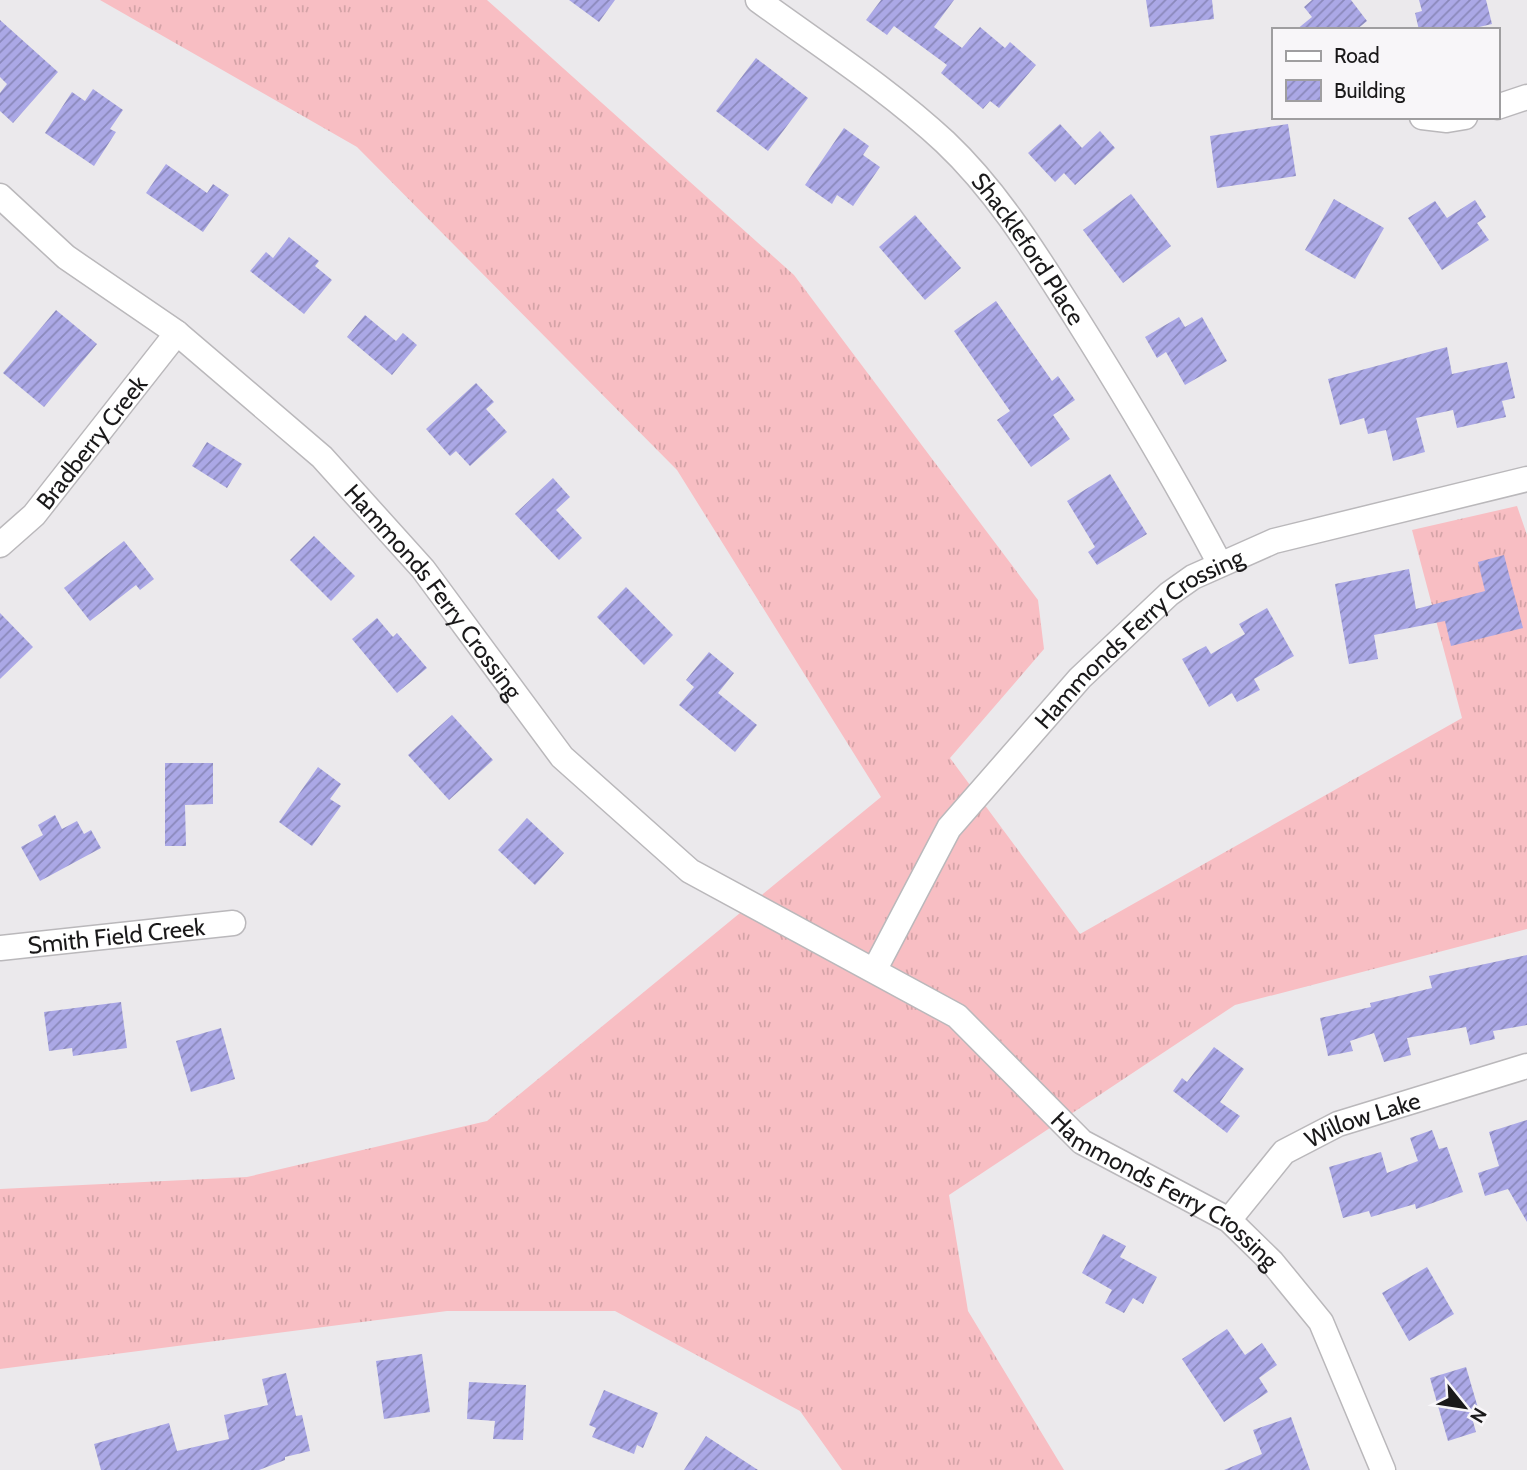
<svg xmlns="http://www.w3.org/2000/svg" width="1527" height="1470" viewBox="0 0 1527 1470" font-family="Cabin,sans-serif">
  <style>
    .grass { fill: url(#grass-tufts) }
    .building { fill: url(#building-hatch) }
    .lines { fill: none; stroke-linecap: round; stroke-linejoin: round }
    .street-casing { stroke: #bab8bb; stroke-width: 27 }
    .street { stroke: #fff; stroke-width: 24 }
    .labels { text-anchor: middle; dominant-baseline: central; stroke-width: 5; stroke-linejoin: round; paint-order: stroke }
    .street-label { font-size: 24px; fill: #1a191a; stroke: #f8f6f9 }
  </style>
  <defs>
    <pattern id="grass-tufts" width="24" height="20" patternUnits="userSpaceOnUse" patternTransform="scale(1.75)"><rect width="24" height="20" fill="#f8bec3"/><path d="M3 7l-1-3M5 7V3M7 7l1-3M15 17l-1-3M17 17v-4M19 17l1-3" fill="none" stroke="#d4a3a7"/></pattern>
    <pattern id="building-hatch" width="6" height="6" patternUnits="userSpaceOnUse" patternTransform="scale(1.75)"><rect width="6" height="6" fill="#aba8e6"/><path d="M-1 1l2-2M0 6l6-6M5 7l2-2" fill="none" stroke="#8a88ba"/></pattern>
  </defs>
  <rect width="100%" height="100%" fill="#ebe9ec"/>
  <path class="grass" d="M100,0H487L794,275L1038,600L1044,649L950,758L1080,934L1462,718L1412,530L1517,506L1527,535V929L1235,1005L949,1195L968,1311L1064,1470H842L800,1411L615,1311H447L0,1369V1189L247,1177L487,1121L881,797L677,470L357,147Z"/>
  <g class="building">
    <path d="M569,0H615L599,22Z"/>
    <path d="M881,0H954L934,27L962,48L980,27L1005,48L1010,42L1036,65L999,108L990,101L983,109L941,73L947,65L894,26L887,35L866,20Z"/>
    <path d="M1146,0H1212L1214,19L1150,27Z"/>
    <path d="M1312,0H1351L1367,21L1356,30H1296L1312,17L1304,7Z"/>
    <path d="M1419,0H1486L1492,24L1479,27L1480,30H1419L1415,13L1422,11Z"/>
    <path d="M0,20L58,72L13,123L0,111V93L7,84L0,77Z"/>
    <path d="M756,58L808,98L768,151L716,111Z"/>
    <path d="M93,89L123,110L110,129L116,132L94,166L45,133L72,92L85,101Z"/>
    <path d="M1060,124L1082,148L1100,131L1115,148L1075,185L1064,173L1055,182L1028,153Z"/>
    <path d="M1288,124L1296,176L1217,188L1210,136Z"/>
    <path d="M844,128L869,146L863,155L880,167L853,206L837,195L832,204L805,185Z"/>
    <path d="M166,164L207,193L213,184L229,195L203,232L146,193Z"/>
    <path d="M1131,194L1171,246L1123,283L1083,230Z"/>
    <path d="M1334,199L1384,228L1355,279L1305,250Z"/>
    <path d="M1475,200L1486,217L1477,223L1489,240L1442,270L1408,218L1435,201L1447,218Z"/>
    <path d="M915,215L961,268L925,300L879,247Z"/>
    <path d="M289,237L319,261L315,266L332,280L304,314L250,271L266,252L273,258Z"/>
    <path d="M996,301L1052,381L1058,376L1075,400L1053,415L1070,439L1031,467L997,420L1010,411L954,331Z"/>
    <path d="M56,310L97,344L44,407L3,373Z"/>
    <path d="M365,315L396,341L403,333L417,345L392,375L347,337Z"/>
    <path d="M1179,317L1185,327L1202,317L1227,361L1185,385L1166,352L1157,358L1145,337Z"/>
    <path d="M1447,347L1452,374L1507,362L1515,398L1502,401L1506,417L1457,428L1453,410L1416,418L1425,452L1393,461L1386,430L1368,434L1364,418L1340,425L1328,379Z"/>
    <path d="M476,383L494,402L486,409L507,432L470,466L456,451L450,456L426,429Z"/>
    <path d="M207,442L242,464L227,488L192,466Z"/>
    <path d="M1110,474L1147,534L1097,565L1088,552L1095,547L1067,501Z"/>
    <path d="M553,478L570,497L556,510L582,538L559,560L515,514Z"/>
    <path d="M314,536L355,576L331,601L290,560Z"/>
    <path d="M124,541L154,579L140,590L136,585L90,621L64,588Z"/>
    <path d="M1504,555L1523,628L1451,646L1445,621L1374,635L1378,659L1349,664L1335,584L1409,569L1416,609L1485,591L1478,562Z"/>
    <path d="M626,587L673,635L644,665L597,617Z"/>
    <path d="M1267,608L1294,656L1254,679L1260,690L1237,702L1232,693L1209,707L1182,659L1206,646L1211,654L1245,634L1239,624Z"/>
    <path d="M0,613L33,647L0,679Z"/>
    <path d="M377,618L393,637L397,633L427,668L397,693L352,639Z"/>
    <path d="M709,652L734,673L718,693L757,725L735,752L679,705L694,687L686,680Z"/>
    <path d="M452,715L493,760L449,800L408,755Z"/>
    <path d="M165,763H213V804L185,805L186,846H165Z"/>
    <path d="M318,767L341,784L330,799L341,806L312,846L279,822Z"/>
    <path d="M55,815L62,829L77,821L84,834L91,830L101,848L40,881L21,847L43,835L38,825Z"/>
    <path d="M527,818L564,853L535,885L498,850Z"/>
    <path d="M1527,955V1025L1493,1031L1495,1039L1470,1045L1466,1027L1407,1038L1411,1055L1384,1062L1374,1033L1350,1041L1353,1051L1328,1056L1320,1018L1371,1007L1370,1003L1432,988L1429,976Z"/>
    <path d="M121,1002L127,1048L73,1056L72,1048L49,1051L44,1012Z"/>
    <path d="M221,1028L235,1079L191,1092L176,1041Z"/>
    <path d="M1214,1047L1244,1069L1220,1102L1240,1116L1227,1133L1173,1091L1182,1078L1187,1082Z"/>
    <path d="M1527,1120V1222L1508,1189L1485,1196L1478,1173L1499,1166L1489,1132Z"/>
    <path d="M1432,1130L1439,1149L1447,1147L1463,1192L1416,1209L1415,1204L1371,1217L1369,1211L1343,1218L1329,1167L1381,1152L1387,1173L1418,1161L1410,1138Z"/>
    <path d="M1103,1234L1126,1246L1120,1257L1157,1277L1143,1304L1133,1298L1124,1313L1105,1303L1112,1290L1082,1273Z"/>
    <path d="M1427,1267L1454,1314L1409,1341L1382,1293Z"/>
    <path d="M1227,1329L1245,1355L1262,1343L1277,1365L1259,1378L1268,1392L1224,1422L1182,1359Z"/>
    <path d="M422,1354L430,1412L384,1419L376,1361Z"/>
    <path d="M1466,1367L1478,1408L1470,1411L1476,1432L1448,1441L1430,1378Z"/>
    <path d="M286,1373L296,1416L302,1415L310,1451L285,1457V1460L259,1470H101L94,1444L169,1423L177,1451L229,1439L224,1415L268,1405L262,1379Z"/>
    <path d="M469,1382L526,1385L523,1440L493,1439L495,1421L467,1419Z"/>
    <path d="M604,1390L658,1413L643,1448L637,1445L634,1454L592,1437L596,1428L589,1425Z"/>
    <path d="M1291,1417L1310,1470H1224L1262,1454L1253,1430Z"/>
    <path d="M706,1436L758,1470H684Z"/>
  </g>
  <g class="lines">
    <g class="street-casing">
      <g id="street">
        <path id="s1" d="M758,0C821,46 888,89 945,142C998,192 1036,255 1075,316C1126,397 1175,479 1220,564"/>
        <path d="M1497,107L1527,97"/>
        <path d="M1422,117L1447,120L1465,117"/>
        <path id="s2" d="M0,196L66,257L177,333L322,457L423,569L562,757L690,871L957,1016L1082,1142L1229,1220L1272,1262L1321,1322L1383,1470"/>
        <path id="s3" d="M0,545L34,515L177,333"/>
        <path id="s4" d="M0,948L233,923"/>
        <path id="s5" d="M875,969L949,828L1080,678L1169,594L1193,577L1274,541L1527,479"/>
        <path id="s6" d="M1229,1220L1284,1152L1338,1124L1527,1066"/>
      </g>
    </g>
    <use href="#street" class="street"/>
  </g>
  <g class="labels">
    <g class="street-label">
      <text stroke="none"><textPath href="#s1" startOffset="371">Shackleford Place</textPath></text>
      <text stroke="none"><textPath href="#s3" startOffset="138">Bradberry Creek</textPath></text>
      <text stroke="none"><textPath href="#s2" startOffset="590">Hammonds Ferry Crossing</textPath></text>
      <text stroke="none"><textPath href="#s5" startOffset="430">Hammonds Ferry Crossing</textPath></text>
      <text stroke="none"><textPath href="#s4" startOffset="117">Smith Field Creek</textPath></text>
      <text stroke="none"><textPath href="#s6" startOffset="173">Willow Lake</textPath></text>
      <text stroke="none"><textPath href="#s2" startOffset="1549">Hammonds Ferry Crossing</textPath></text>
    </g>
  </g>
  <rect x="1272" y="28" width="228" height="91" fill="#f8f6f9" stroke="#9f9ea0" stroke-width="2"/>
  <rect x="1286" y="51" width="35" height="10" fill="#ffffff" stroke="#9f9ea0" stroke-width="2"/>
  <text x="1334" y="63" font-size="21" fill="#1a191a">Road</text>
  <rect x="1286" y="80" width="35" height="21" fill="url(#building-hatch)" stroke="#9f9ea0" stroke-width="2"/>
  <text x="1334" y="98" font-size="21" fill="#1a191a">Building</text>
  <g transform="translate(1464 1407) rotate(120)" stroke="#f8f6f9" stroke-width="5" paint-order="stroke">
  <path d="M0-5L12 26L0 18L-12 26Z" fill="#1a191a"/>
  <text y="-10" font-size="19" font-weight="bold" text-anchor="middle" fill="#1a191a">N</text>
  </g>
</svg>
